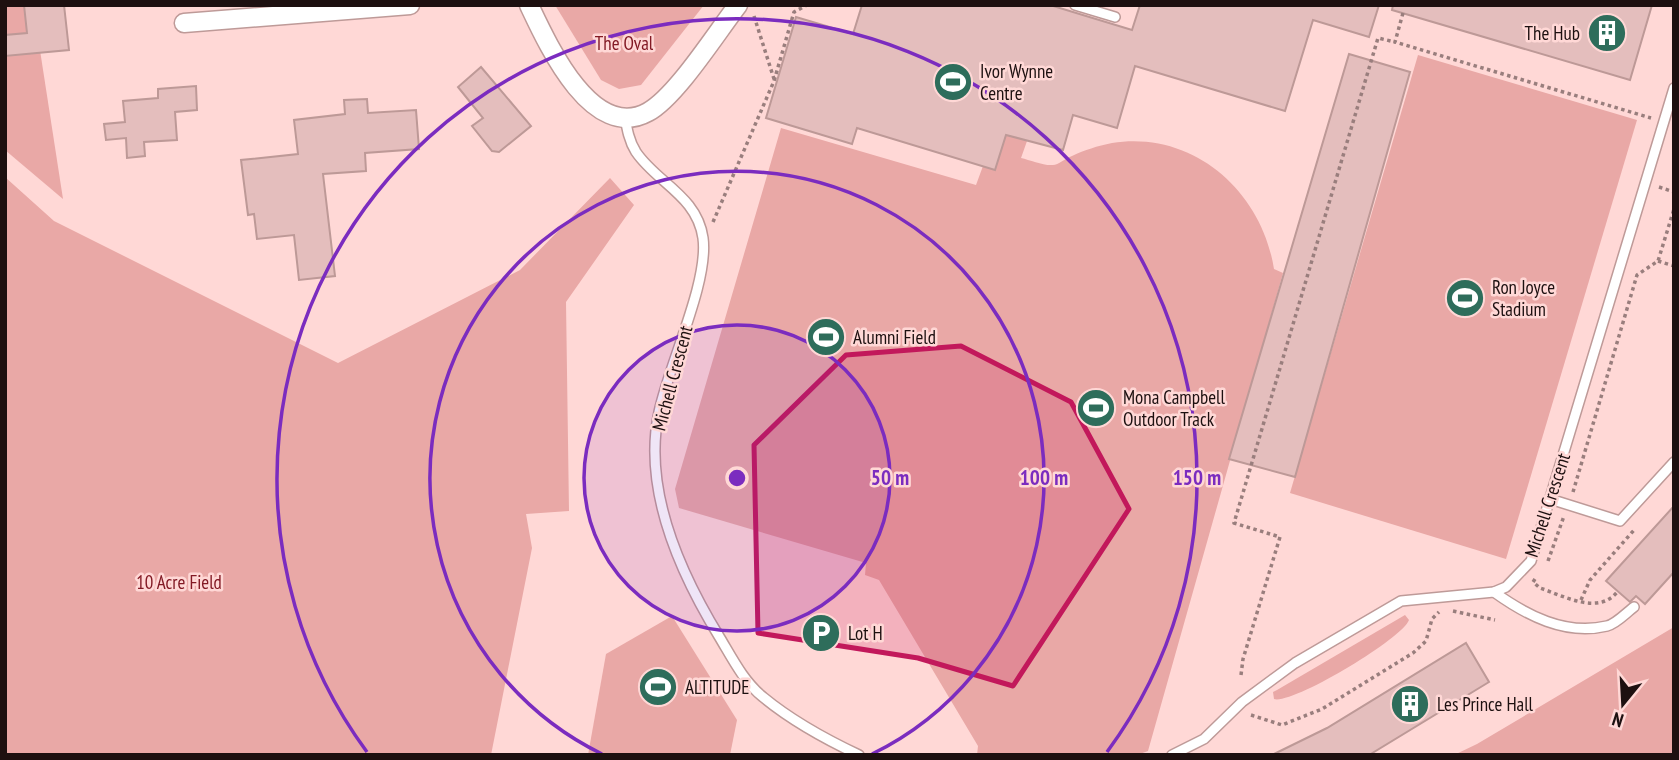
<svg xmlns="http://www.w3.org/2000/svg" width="1679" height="760" viewBox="0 0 1679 760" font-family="'PT Sans Narrow',sans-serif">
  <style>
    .green { fill: #e9a8a6 }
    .building { fill: #e4bebd; stroke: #bd9997; stroke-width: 2 }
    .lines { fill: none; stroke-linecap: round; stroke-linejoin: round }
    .service-casing { stroke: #be9a98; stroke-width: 12 }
    .minor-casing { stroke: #be9a98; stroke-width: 21 }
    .path { stroke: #997e7d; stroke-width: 3.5; stroke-dasharray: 3.5 3.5; stroke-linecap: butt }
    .service { stroke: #fff; stroke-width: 9 }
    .minor { stroke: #fff; stroke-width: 18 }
    .marked { fill: #c2185b; fill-opacity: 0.2; stroke: #c2185b; stroke-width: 5; stroke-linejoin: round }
    .ring { fill: none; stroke: #7b2cbf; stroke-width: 3.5 }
    .labels { text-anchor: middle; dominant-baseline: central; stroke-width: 5; stroke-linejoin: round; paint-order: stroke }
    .poi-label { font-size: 19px; fill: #1d1010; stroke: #ffd8d6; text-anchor: start }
    .park-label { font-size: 19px; fill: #831924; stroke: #ffd8d6 }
    .street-label { font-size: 19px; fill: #1d1010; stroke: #ffd8d6 }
    .centre { fill: #7b2cbf; stroke: #ffd8d6; stroke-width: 3.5 }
    .ring-label { font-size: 21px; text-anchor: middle; font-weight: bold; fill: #7b2cbf; stroke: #ffd8d6; stroke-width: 5; stroke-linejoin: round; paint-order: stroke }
  </style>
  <rect width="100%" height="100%" fill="#ffd8d6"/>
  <g class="green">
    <path d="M5,5H33L63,199L5,150Z"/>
    <path d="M555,5H704L641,85L619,89L601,80Z"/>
    <path d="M1418,55L1637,120L1506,559L1290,493Z"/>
    <path d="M1010,120L1032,127L1021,158C1030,160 1044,166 1053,165C1058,165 1066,158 1072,156C1085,150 1097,146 1112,143C1194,130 1262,192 1274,269L1283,273L1148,751L1137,755H977L978,746L879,580L865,575L866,563L679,508L675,489L781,128L976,185L983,166L994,170Z"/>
    <path d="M5,177L54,221L338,363L520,270L610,178L634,205L566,302L569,511L526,514L532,548L491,755H5Z"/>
    <path d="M1405,615L1409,620C1402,639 1292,705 1274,699L1273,692L1277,690Z"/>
    <path d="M672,616L737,720L730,755H588L606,654Z"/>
    <path d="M1674,627V755H1454L1477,744Z"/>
  </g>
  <g class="building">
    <path d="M24,5H64L69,50L5,56V35L27,33Z"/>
    <path d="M862,5H1050L1132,30L1140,5H1379L1369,37L1313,20L1285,111L1135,66L1117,128L1073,115L1063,150L1006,135L995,170L857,128L852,144L766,118L796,17L853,34Z"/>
    <path d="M1393,5H1652L1630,80L1392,10Z"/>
    <path d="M1349,54L1410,72L1295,477L1229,459Z"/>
    <path d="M481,67L531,126L499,152L492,151L472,126L483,118L458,87Z"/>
    <path d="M196,86L197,110L175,112L177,140L144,142L145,156L127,158L126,138L106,140L104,124L125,122L123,101L158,98V89Z"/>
    <path d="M367,99L368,113L416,110L419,149L365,153L366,171L323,174L335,276L299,280L294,235L257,239L254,214L248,215L241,160L298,154L294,120L345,114L344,100Z"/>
    <path d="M1674,506V572L1645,604L1636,596L1630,602L1606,581Z"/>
    <path d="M1466,643L1489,682L1369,755H1272L1327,728Z"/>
  </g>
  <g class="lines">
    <g class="service-casing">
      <g id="service">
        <path d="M1075,5L1115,17"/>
        <path d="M625,117C627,129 629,141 636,152C657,183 697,196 703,238C709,282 669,364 659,412C642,490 680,573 720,638C732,658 744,682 763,697C792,721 825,739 859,755"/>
        <path d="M1550,499L1620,521L1674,462"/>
        <path d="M1494,592C1526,615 1565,636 1607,626C1616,624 1626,613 1634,607"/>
        <path d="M1172,755L1204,739L1242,702L1295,663L1401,601L1494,592L1506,587L1531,561L1674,88"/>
      </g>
    </g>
    <g class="minor-casing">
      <g id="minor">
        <path d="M529,5C547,43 592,143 648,112C676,97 717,32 738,5"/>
        <path d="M184,23L410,5"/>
      </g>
    </g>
    <g class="path">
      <path d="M1403,13L1395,42L1651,118"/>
      <path d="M754,16L774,79"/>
      <path d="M1659,187L1674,192"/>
      <path d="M713,222L774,81L794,12L807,5"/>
      <path d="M1658,261L1674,266"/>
      <path d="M1573,492L1637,275L1658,261L1674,209"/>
      <path d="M1548,561L1564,516"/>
      <path d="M1535,579L1533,582L1540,588C1564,596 1599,616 1618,591"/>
      <path d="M1581,600L1590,580L1635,529"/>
      <path d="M1453,611L1495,620"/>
      <path d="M1241,675L1243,659L1280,537L1234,523L1378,38L1395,42"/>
      <path d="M1251,715L1282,725L1322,709L1413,653L1426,641L1432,619L1439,612"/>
    </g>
    <use href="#service" class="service"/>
    <use href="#minor" class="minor"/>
  </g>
  <path class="marked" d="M961,346L1071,402L1129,509L1013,686L918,658L758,633L754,445L846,355Z"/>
  <circle cx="737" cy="478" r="153" fill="#7b2cbf" fill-opacity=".12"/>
  <g class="ring">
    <circle cx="737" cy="478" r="153"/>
    <path d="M602 754A307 307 0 1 1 872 754"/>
    <path d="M367 752A460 460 0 1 1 1107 752"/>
  </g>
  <defs>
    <g id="building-disc" transform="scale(2.0125)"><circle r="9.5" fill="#2e6d5b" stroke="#ffd8d6"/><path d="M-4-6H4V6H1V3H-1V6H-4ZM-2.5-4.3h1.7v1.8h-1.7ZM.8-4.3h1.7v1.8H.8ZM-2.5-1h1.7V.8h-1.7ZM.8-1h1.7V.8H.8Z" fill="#fff"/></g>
    <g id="stadium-disc" transform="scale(2.0125)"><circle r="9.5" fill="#2e6d5b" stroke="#ffd8d6"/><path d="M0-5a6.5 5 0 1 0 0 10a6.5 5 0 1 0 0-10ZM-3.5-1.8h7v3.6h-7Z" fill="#fff"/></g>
    <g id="parking-disc" transform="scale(2.0125)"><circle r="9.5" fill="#2e6d5b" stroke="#ffd8d6"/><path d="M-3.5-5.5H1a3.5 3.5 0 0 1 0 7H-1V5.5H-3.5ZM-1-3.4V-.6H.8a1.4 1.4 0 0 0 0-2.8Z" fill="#fff"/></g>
  </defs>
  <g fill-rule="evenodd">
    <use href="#building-disc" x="1607" y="33"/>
    <use href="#stadium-disc" x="953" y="82"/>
    <use href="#stadium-disc" x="1465" y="298"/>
    <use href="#stadium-disc" x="826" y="337"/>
    <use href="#stadium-disc" x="1096" y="408"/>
    <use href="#parking-disc" x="821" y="633"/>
    <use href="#stadium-disc" x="658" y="687"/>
    <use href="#building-disc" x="1410" y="704"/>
  </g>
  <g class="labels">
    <g class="poi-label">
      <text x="1580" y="33" text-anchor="end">The Hub</text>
      <text x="980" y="71">Ivor Wynne<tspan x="980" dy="22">Centre</tspan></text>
      <text x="1492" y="287">Ron Joyce<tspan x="1492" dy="22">Stadium</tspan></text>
      <text x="853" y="337">Alumni Field</text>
      <text x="1123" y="397">Mona Campbell<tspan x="1123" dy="22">Outdoor Track</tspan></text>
      <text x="848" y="633">Lot H</text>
      <text x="685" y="687">ALTITUDE</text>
      <text x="1437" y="704">Les Prince Hall</text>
    </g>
    <g class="park-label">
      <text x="624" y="43">The Oval</text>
      <text x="179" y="582">10 Acre Field</text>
    </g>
    <g class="street-label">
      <text transform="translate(672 378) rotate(-75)">Michell Crescent</text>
      <text transform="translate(1547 505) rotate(-72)">Michell Crescent</text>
    </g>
  </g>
  <circle cx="737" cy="478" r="10" class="centre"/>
  <g class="ring-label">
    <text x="890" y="485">50 m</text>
    <text x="1044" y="485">100 m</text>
    <text x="1197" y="485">150 m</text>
  </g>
  <rect width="1679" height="760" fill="none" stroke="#1d1010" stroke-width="14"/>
  <g transform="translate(1623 704) rotate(198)" stroke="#ffd8d6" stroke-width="5" paint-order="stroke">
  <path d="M0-5L12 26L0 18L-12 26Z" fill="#1d1010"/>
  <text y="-10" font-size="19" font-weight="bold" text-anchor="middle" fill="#1d1010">N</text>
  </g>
</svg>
